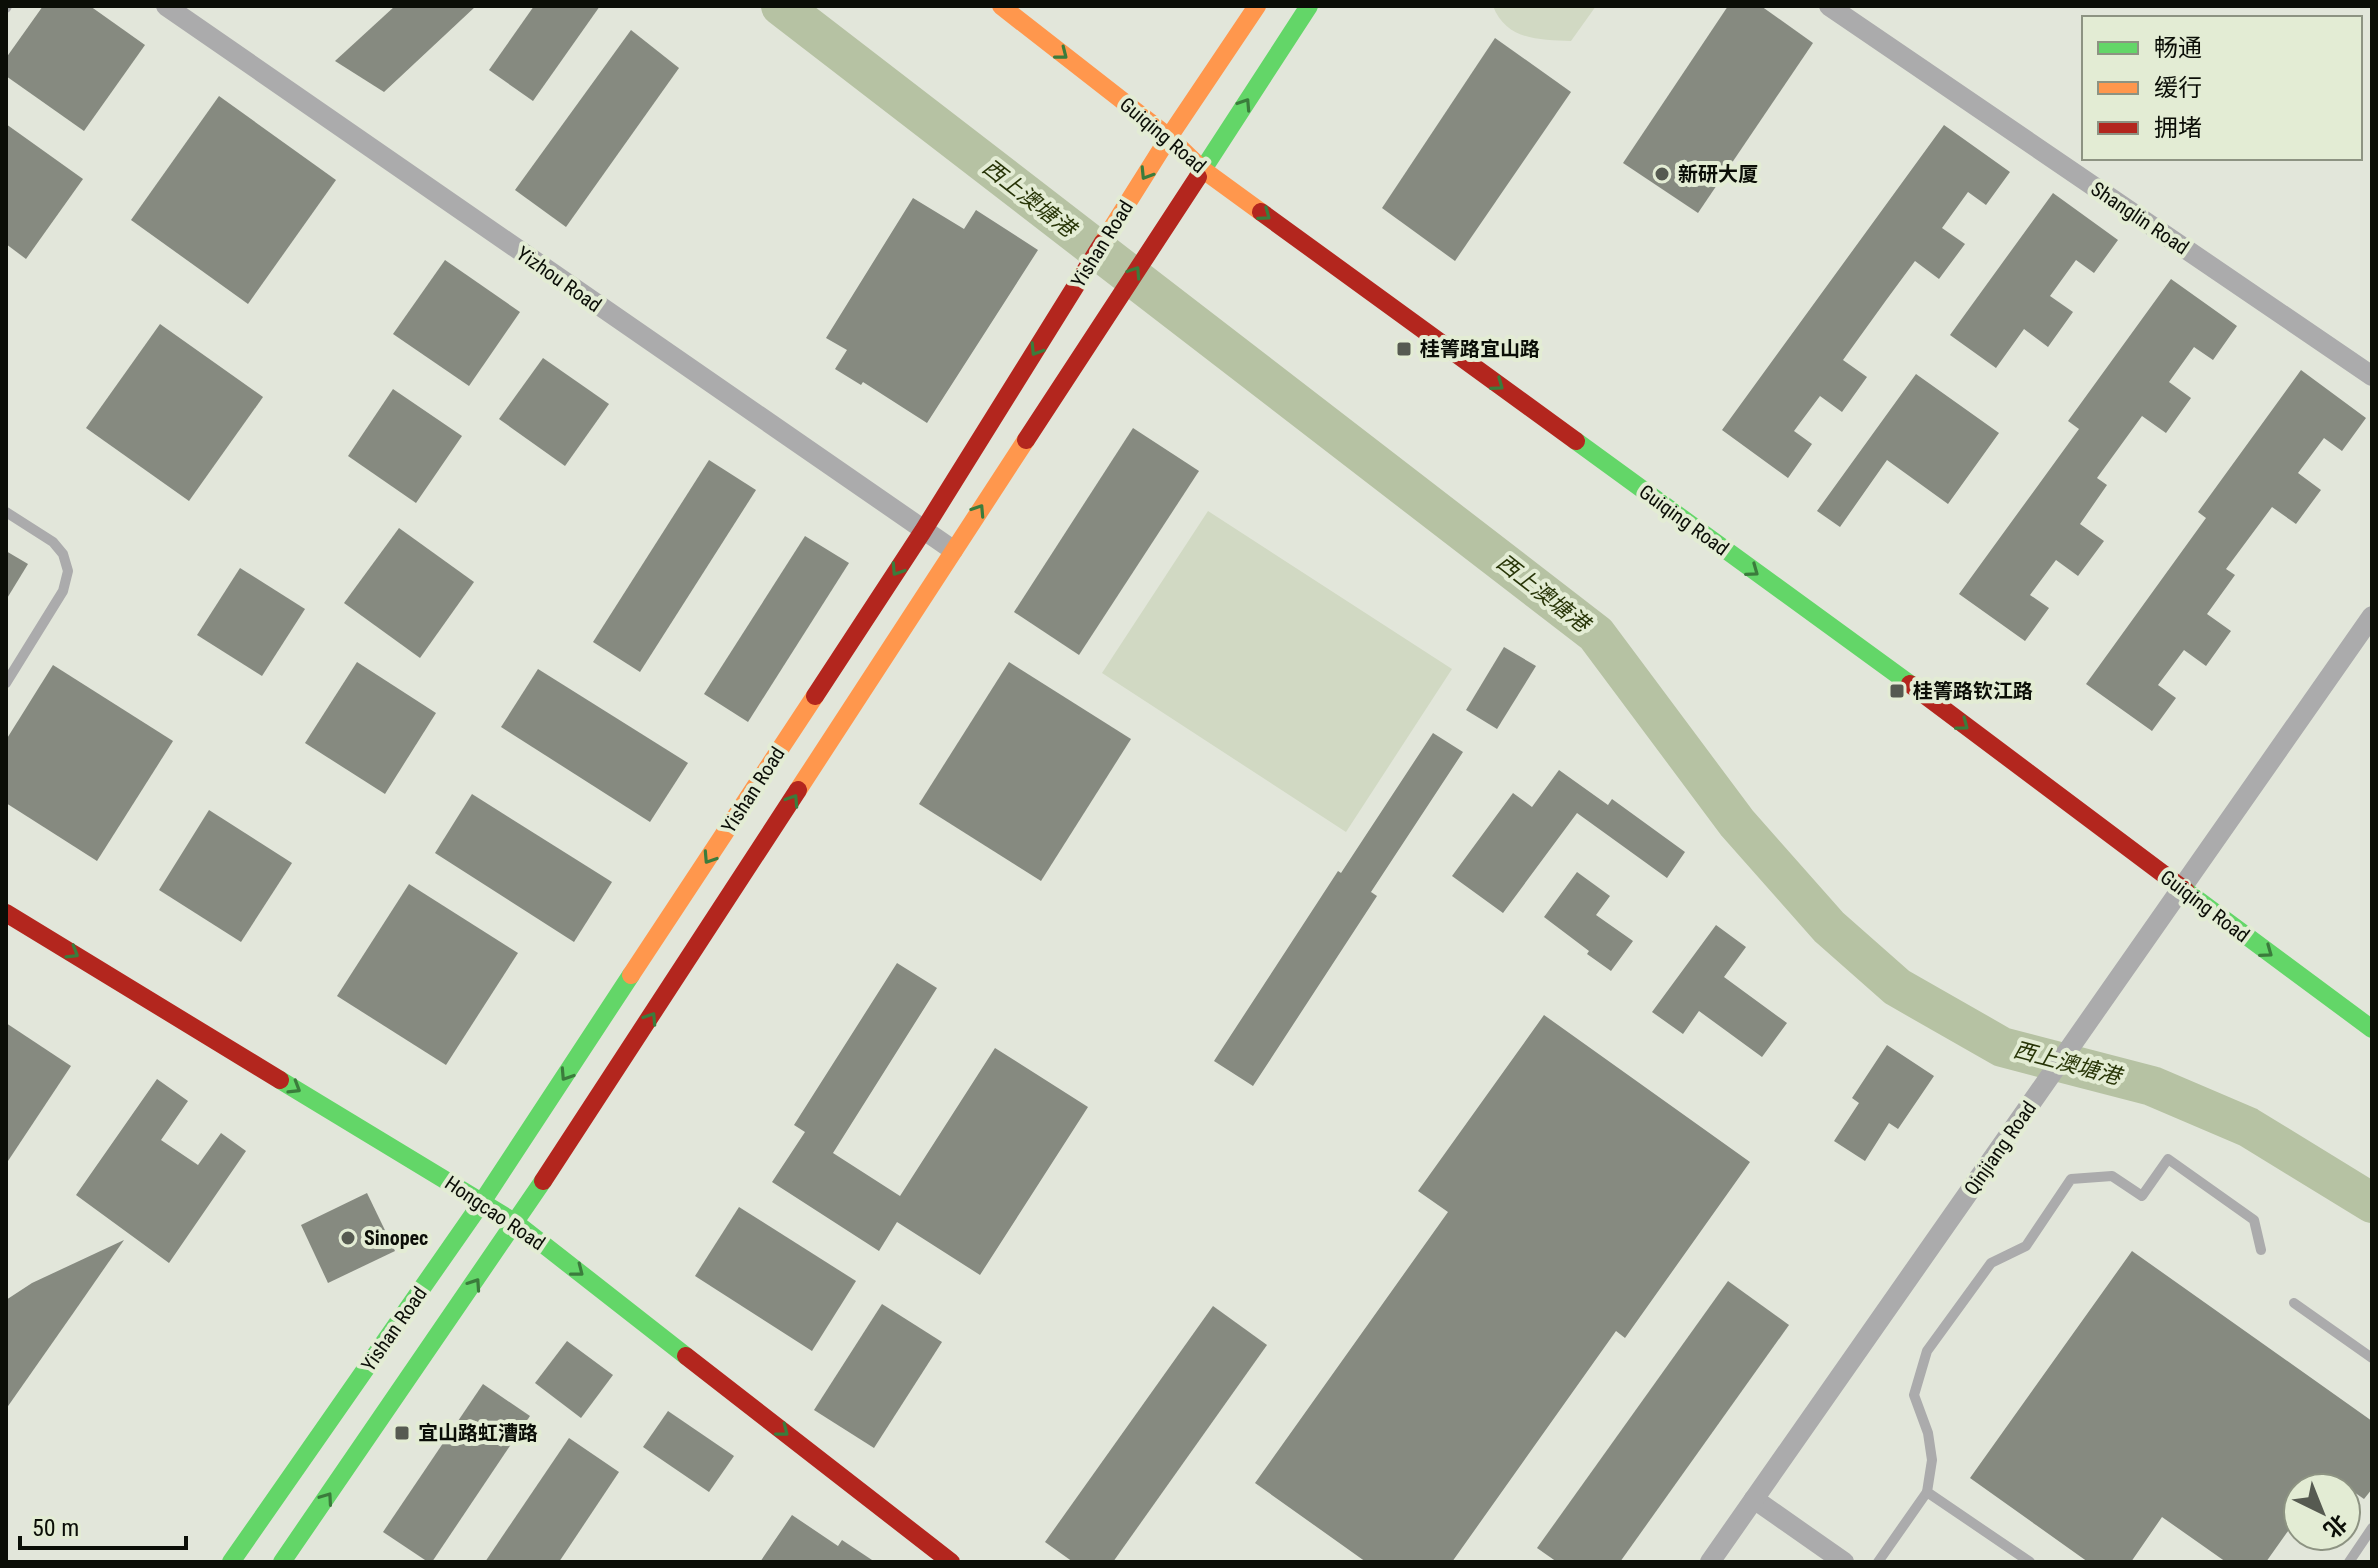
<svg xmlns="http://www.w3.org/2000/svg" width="2378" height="1568" viewBox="0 0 2378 1568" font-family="'Roboto Condensed','Noto Sans SC',sans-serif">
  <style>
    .green { fill: #d1d9c3 }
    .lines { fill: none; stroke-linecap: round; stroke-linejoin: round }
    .river { stroke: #b6c2a3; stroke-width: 40 }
    .building { fill: #868a80 }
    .lane { stroke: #ababac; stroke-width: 10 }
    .street { stroke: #ababac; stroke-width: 20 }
    .fast { stroke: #63d668; stroke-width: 18 }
    .slow { stroke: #ff974d; stroke-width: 18 }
    .jam { stroke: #b3261e; stroke-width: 18 }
    .oneway { stroke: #3b7c3c }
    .poi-dot { fill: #565a51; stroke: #e3ecd4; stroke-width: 3 }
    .labels { text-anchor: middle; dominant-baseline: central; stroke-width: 8; stroke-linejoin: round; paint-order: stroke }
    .street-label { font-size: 20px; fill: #0b0e07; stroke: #e3ecd4 }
    .poi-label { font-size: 20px; font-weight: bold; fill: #0b0e07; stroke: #e3ecd4; text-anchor: start }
    .water-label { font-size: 22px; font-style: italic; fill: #283507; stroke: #e3ecd4 }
  </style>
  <rect width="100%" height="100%" fill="#e2e6da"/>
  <g class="green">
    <path d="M1493,6H1596L1571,41C1539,40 1506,40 1493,6Z"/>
    <path d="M1208,511L1452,669L1346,832L1102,673Z"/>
  </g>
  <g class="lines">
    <path class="river" d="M781,6L1596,634L1737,823L1829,927L1897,987L2002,1047L2152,1086L2248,1127L2372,1203"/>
  </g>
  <g class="building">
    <path d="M43,6H90L145,45L84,131L6,76V58Z"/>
    <path d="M395,6H476L384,92L335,61Z"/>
    <path d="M534,6H600L533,101L489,70Z"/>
    <path d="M1728,6H1761L1813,43L1698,213L1623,163Z"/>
    <path d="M631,30L679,68L566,227L515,190Z"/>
    <path d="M1495,38L1571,92L1455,261L1382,208Z"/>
    <path d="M219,96L336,180L248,304L131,220Z"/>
    <path d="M6,124L83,179L26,259L6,244Z"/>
    <path d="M1944,125L2010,172L1986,205L1968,192L1942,228L1965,244L1939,279L1915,261L1887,299L1843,360L1867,377L1842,412L1820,396L1794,431L1812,444L1788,478L1722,430Z"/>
    <path d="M2053,193L2118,240L2094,273L2076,260L2050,296L2073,312L2048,347L2024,329L1996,368L1950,335Z"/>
    <path d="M913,198L964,229L976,210L1038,250L927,423L863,382L861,385L835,369L847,350L826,338Z"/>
    <path d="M445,260L520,312L469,386L393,334Z"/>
    <path d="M2171,279L2237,326L2213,360L2194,347L2169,382L2191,398L2166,433L2142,416L2097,478L2107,485L2080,524L2104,541L2078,576L2056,560L2030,595L2049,608L2025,641L1959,594L2079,429L2068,421Z"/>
    <path d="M160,324L263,397L189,501L86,428Z"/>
    <path d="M543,358L609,404L565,466L499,419Z"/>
    <path d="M2301,370L2366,418L2342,451L2324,438L2298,473L2321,490L2296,524L2272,507L2226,569L2235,575L2207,614L2231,631L2206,666L2184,650L2158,685L2176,698L2152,731L2086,684L2206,518L2198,512Z"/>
    <path d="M1916,374L1999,433L1948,504L1887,460L1840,527L1817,511Z"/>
    <path d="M393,389L462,436L416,503L348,456Z"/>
    <path d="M1133,428L1199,471L1079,655L1014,612Z"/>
    <path d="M709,460L756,490L640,672L593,642Z"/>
    <path d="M399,528L474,582L420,658L344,603Z"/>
    <path d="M805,536L849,563L748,722L704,694Z"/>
    <path d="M6,551L28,564L6,600Z"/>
    <path d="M240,568L305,609L262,676L197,635Z"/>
    <path d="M1504,647L1536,666L1497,729L1466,710Z"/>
    <path d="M357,662L436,713L385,794L305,743Z"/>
    <path d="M1009,662L1131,739L1041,881L919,804Z"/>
    <path d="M53,665L173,741L97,861L6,803V740Z"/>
    <path d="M538,669L688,763L650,822L501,727Z"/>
    <path d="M1433,733L1463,752L1371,892L1377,896L1253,1086L1214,1061L1338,871L1341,873Z"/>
    <path d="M1559,770L1608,805L1612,799L1685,852L1667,878L1577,813L1503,913L1452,876L1513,793L1532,807Z"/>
    <path d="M472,794L612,882L574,942L435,853Z"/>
    <path d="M209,810L292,863L241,942L159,890Z"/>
    <path d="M1577,872L1610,896L1596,915L1633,941L1611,971L1587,954L1589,951L1544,917Z"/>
    <path d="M409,884L518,953L446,1065L337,996Z"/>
    <path d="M1716,925L1746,947L1724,977L1787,1023L1762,1057L1699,1011L1683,1034L1652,1012Z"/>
    <path d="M897,963L937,988L833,1153L900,1196L995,1048L1088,1107L980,1275L897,1222L879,1251L772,1182L805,1132L794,1125Z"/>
    <path d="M1544,1015L1750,1162L1625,1338L1616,1331L1452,1562H1366L1255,1483L1448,1212L1418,1191Z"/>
    <path d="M6,1023L71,1066L6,1164Z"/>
    <path d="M1887,1045L1934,1076L1898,1129L1889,1123L1865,1161L1834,1141L1859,1103L1852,1098Z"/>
    <path d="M157,1079L188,1101L161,1140L198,1165L221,1133L246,1151L169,1263L76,1195Z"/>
    <path d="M367,1193L395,1251L328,1283L301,1225Z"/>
    <path d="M739,1207L856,1281L812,1351L695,1276Z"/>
    <path d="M124,1240L74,1312L6,1409V1300L32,1283Z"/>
    <path d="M2132,1251L2372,1421V1489L2364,1499L2328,1474L2318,1488H2298V1517L2266,1562H2226L2162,1517L2131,1562H2088L1970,1478Z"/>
    <path d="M1728,1281L1789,1325L1620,1562H1557L1537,1548Z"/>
    <path d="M882,1304L942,1342L874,1448L814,1410Z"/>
    <path d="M1213,1306L1267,1345L1113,1562H1073L1045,1542Z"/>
    <path d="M567,1341L613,1375L581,1418L535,1383Z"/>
    <path d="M483,1384L530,1416L432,1562H428L383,1532Z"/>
    <path d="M668,1411L734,1456L709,1492L643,1447Z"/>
    <path d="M569,1438L619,1472L559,1562H485Z"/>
    <path d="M792,1515L838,1546L842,1540L875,1562H760Z"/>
  </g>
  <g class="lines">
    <g class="lane">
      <path d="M6,8L7,6"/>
      <path d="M6,512L53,542L63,554L68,571L63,591L6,683"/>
      <path d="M2294,1303L2372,1358"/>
      <path d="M1878,1562L1927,1492"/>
      <path d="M2030,1562L1927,1492L1932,1460L1928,1433L1914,1395L1927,1351L1991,1263L2026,1246L2071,1179L2112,1176L2142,1196L2168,1159L2254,1220L2261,1250"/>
      <path d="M2349,1562L2372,1528"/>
    </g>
    <g class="street">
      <path d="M166,6L953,550"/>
      <path d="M1829,6L2372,376"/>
      <path d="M1754,1499L1844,1562"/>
      <path d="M1710,1562L2372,616"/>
    </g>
    <g class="fast">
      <path d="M1198,177L1309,6"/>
      <path d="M1576,441L1910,684"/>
      <path d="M2186,891L2372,1029"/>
      <path d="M280,1080L516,1223L686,1356"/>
      <path d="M231,1562L482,1202L631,975"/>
      <path d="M282,1562L543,1181"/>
    </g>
    <g class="slow">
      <path d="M1001,6L1169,137L1202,169L1261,212"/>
      <path d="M1103,242L1169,137L1257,6"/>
      <path d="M798,790L1026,440"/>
      <path d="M631,975L815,696"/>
    </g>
    <g class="jam">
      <path d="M1261,212L1576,441"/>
      <path d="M1026,440L1198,177"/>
      <path d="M1910,684L2186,891"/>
      <path d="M815,696L923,531L1103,242"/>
      <path d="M6,913L280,1080"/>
      <path d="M543,1181L798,790"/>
      <path d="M686,1356L951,1562"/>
    </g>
  </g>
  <defs><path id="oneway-chevron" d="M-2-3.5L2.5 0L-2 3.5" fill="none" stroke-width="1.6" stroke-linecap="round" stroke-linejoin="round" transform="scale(2)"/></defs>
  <g class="oneway">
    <use href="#oneway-chevron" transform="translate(1062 54) rotate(38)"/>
    <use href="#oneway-chevron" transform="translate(1245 104) rotate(-57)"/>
    <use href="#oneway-chevron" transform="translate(1146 174) rotate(122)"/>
    <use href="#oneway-chevron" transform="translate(1265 215) rotate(36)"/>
    <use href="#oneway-chevron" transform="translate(1135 272) rotate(-57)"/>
    <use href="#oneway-chevron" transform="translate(1036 350) rotate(122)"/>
    <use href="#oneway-chevron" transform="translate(1498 385) rotate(36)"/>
    <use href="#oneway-chevron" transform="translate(979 510) rotate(-57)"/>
    <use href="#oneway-chevron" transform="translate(897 570) rotate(123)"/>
    <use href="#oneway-chevron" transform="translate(1753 571) rotate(36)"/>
    <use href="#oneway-chevron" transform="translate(1963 725) rotate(37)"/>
    <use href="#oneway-chevron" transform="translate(793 800) rotate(-57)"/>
    <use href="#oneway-chevron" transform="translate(709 858) rotate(123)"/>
    <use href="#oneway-chevron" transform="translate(2267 952) rotate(36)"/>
    <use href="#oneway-chevron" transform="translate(73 953) rotate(31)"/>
    <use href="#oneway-chevron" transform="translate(651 1018) rotate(-57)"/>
    <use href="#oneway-chevron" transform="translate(566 1075) rotate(123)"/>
    <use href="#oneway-chevron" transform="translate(295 1088) rotate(31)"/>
    <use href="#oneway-chevron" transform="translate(578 1271) rotate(38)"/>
    <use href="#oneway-chevron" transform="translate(475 1284) rotate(-56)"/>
    <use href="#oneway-chevron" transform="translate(783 1431) rotate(38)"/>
    <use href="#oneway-chevron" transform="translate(327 1498) rotate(-55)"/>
  </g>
  <g class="poi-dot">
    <circle cx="1662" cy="174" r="8"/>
    <rect x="1396" y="341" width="16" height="16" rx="4"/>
    <rect x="1889" y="683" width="16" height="16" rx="4"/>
    <circle cx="348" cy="1238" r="8"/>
    <rect x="394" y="1425" width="16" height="16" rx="4"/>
  </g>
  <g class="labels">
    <g class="street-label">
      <text transform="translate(1163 135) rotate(40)">Guiqing Road</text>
      <text transform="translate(2140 218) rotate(34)">Shanglin Road</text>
      <text transform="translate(1102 244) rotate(-58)">Yishan Road</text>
      <text transform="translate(559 279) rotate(35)">Yizhou Road</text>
      <text transform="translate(1684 520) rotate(36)">Guiqing Road</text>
      <text transform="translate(753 790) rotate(-57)">Yishan Road</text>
      <text transform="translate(2205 906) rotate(37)">Guiqing Road</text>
      <text transform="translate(2000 1148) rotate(-55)">Qinjiang Road</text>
      <text transform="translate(495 1213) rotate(34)">Hongcao Road</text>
      <text transform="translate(394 1329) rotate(-55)">Yishan Road</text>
    </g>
    <g class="poi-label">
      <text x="1678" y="174">新研大厦</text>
      <text x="1420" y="349">桂箐路宜山路</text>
      <text x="1913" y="691">桂箐路钦江路</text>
      <text x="364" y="1238">Sinopec</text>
      <text x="418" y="1433">宜山路虹漕路</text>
    </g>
    <g class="water-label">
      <text transform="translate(1029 198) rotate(38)">西上澳塘港</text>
      <text transform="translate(1543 593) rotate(38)">西上澳塘港</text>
      <text transform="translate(2067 1063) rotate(15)">西上澳塘港</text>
    </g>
  </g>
  <rect width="2378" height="1568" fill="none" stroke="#0b0e07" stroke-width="16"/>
  <rect x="2082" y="16" width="280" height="144" fill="#e3ecd4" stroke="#8d9382" stroke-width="2"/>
  <rect x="2098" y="42" width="40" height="12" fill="#63d668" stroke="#8d9382" stroke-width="2"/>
  <text x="2154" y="56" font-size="24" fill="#0b0e07">畅通</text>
  <rect x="2098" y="82" width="40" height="12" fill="#ff974d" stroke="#8d9382" stroke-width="2"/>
  <text x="2154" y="96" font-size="24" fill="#0b0e07">缓行</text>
  <rect x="2098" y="122" width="40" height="12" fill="#b3261e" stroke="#8d9382" stroke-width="2"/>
  <text x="2154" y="136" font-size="24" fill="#0b0e07">拥堵</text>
  <g transform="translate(2322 1512) rotate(137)"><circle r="38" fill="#e3ecd4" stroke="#8d9382" stroke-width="2"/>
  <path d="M0-6L14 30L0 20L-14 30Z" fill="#565a51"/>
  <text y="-12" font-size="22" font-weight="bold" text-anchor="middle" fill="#0b0e07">北</text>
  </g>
  <path d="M20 1536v12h166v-12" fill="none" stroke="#0b0e07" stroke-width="4"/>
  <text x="32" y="1536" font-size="24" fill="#0b0e07" stroke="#e3ecd4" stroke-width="6" paint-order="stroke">50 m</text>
</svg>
